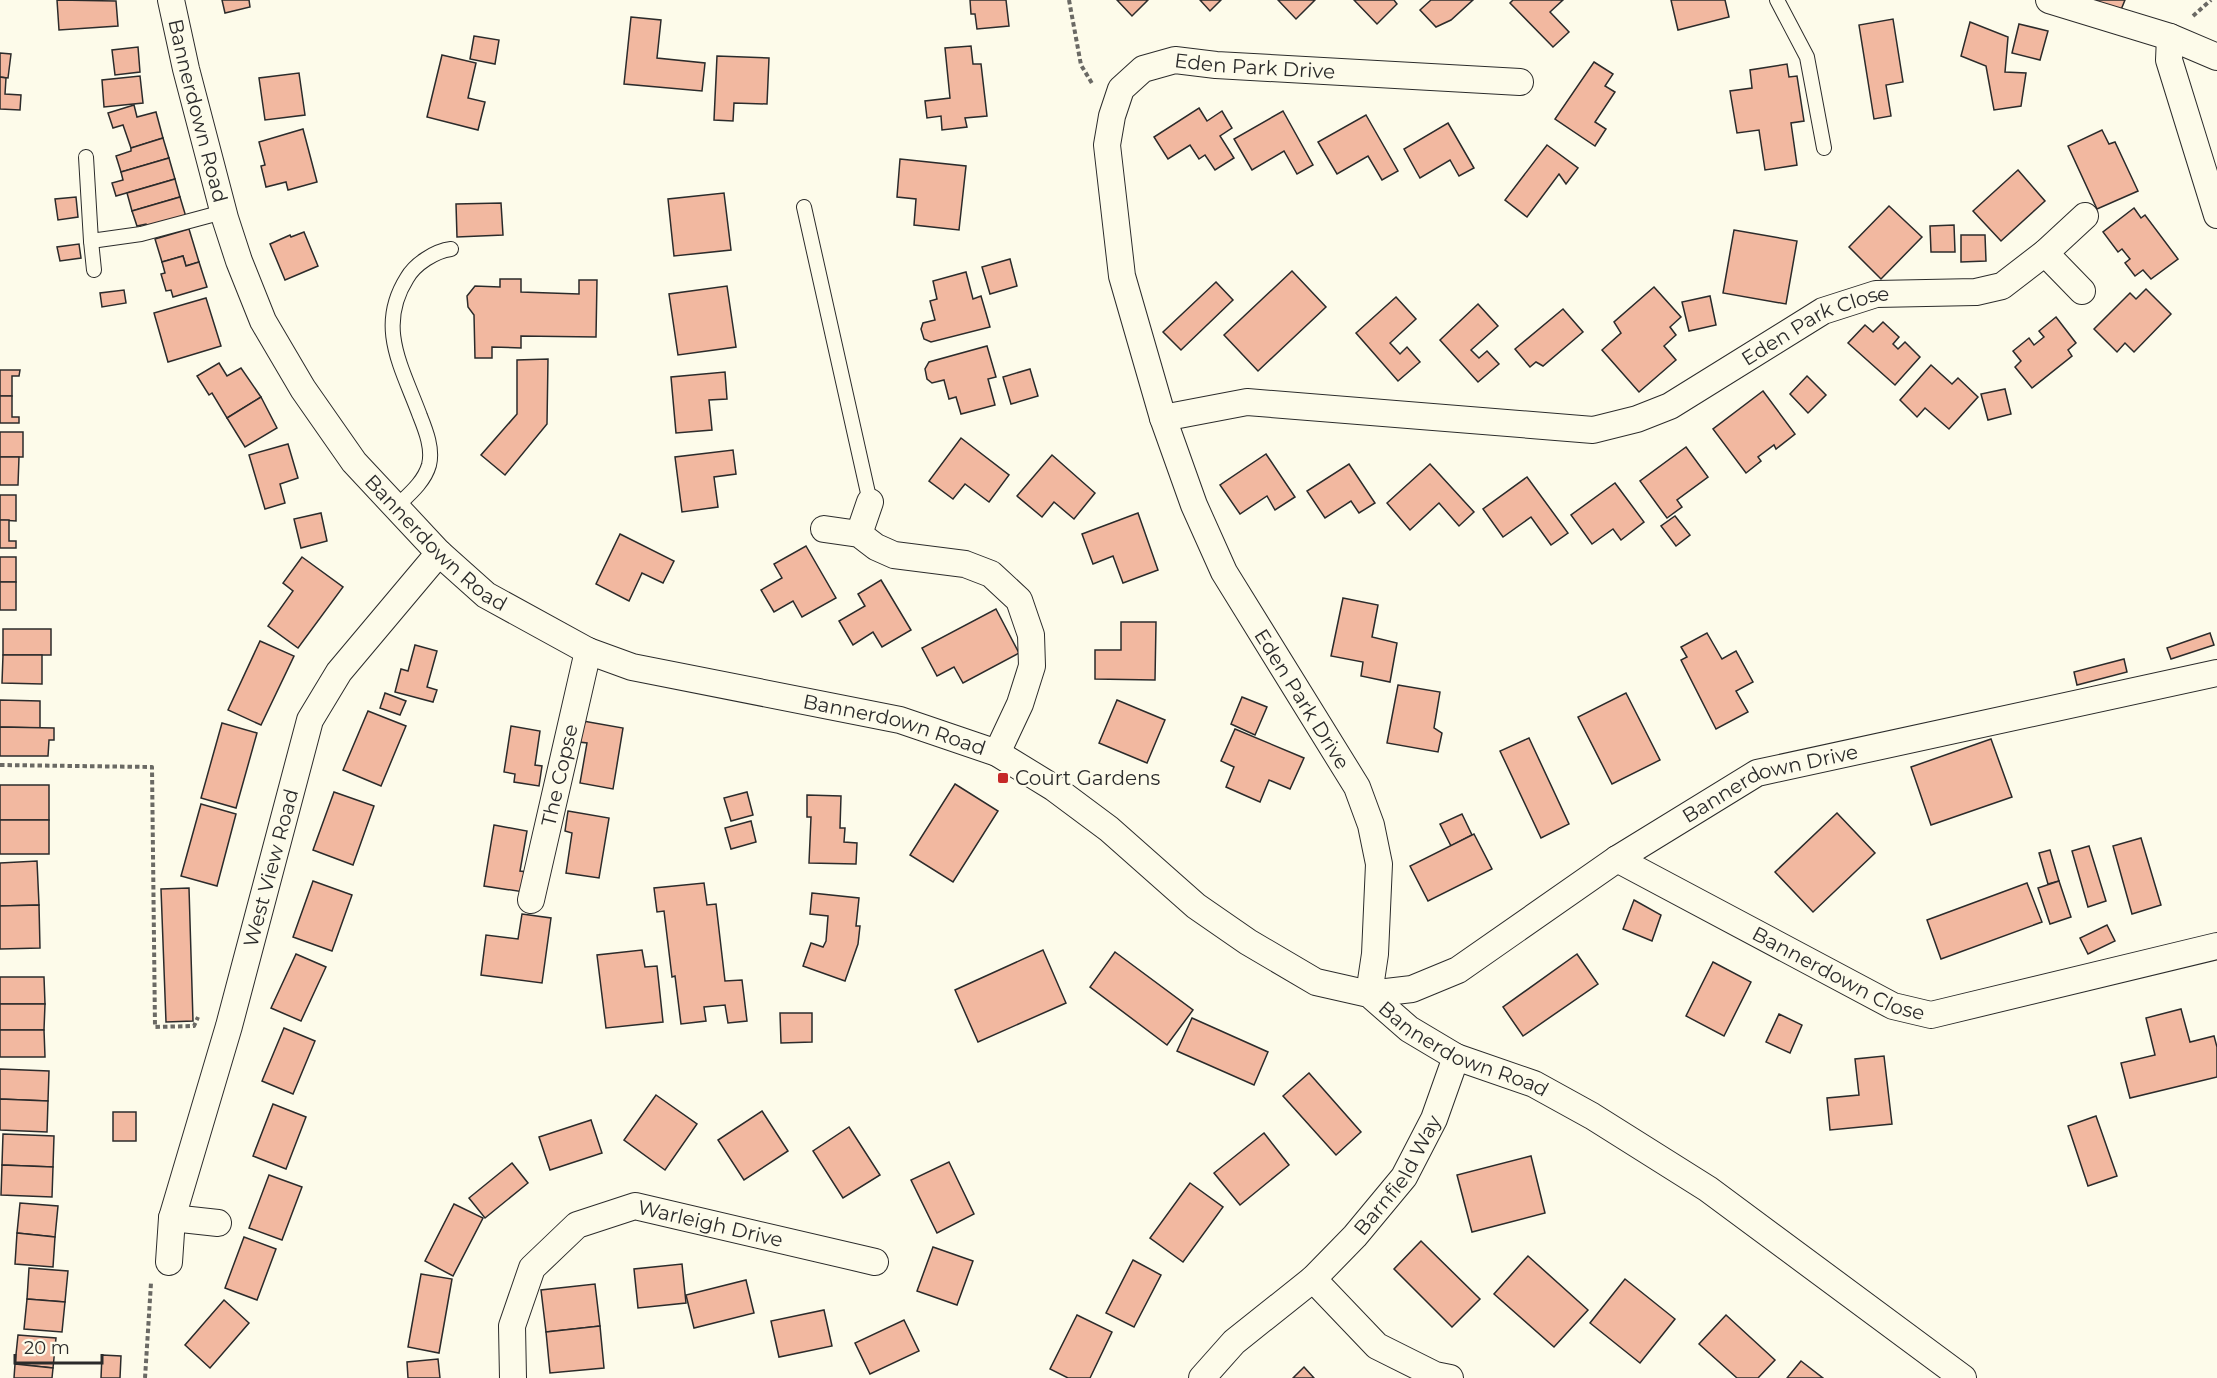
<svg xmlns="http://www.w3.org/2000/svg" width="2217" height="1378" viewBox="0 0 2217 1378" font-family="Montserrat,sans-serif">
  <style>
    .building { fill: #f2b8a0; stroke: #2b2b2b; stroke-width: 1.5 }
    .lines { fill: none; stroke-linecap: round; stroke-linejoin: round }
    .lane-casing { stroke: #2b2b2b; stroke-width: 16 }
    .street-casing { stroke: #2b2b2b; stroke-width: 28 }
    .path { stroke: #6a6964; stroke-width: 4; stroke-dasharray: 4.5 3; stroke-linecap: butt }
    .lane { stroke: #fdfbea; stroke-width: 14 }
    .street { stroke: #fdfbea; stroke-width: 26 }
    .poi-dot { fill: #c62828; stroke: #fdfbea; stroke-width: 2 }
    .labels { text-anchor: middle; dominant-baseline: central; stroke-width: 4.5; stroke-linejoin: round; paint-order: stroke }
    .street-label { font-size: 20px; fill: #2b2b2b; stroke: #fdfbea }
    .poi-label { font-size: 20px; fill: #2b2b2b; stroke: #fdfbea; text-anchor: start }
  </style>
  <rect width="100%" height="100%" fill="#fdfbea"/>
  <g class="building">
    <path d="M57,0L116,1L118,26L59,30Z"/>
    <path d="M222,0H249L250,7L225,13Z"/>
    <path d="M970,0H1006L1009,26L977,29L975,14H971Z"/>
    <path d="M1117,0H1148L1132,16Z"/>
    <path d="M1200,0H1221L1210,11Z"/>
    <path d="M1278,0H1315L1296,19Z"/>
    <path d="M1354,0H1394L1397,4L1377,24Z"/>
    <path d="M1431,0H1473L1451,20L1436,27L1420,10Z"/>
    <path d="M1513,0H1563L1550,12L1569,32L1553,47L1510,3Z"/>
    <path d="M1671,0H1725L1729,17L1678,30Z"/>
    <path d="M2097,0H2125L2118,17L2094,8Z"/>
    <path d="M631,17L661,20L657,58L705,63L702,91L624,84Z"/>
    <path d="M1893,19L1903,82L1886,85L1891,116L1874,119L1859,25Z"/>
    <path d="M1970,22L2008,37L2005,72L2026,73L2021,106L1994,110L1986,66L1961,56Z"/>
    <path d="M2019,24L2048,31L2040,60L2012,53Z"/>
    <path d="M474,36L499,40L495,64L470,59Z"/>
    <path d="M971,46L973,64H981L987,116L965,118L967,127L942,130L941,116L927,118L925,101L950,98L945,48Z"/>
    <path d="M138,47L140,72L115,75L112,50Z"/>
    <path d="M0,53L11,54L8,78L0,77Z"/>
    <path d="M442,55L476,63L468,98L485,102L478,130L427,117Z"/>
    <path d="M717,56L769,58L767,104L734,103L733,121L714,120Z"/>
    <path d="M1594,62L1613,74L1605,86L1615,92L1595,122L1606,129L1595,146L1555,119Z"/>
    <path d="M1787,64L1789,77L1797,76L1804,121L1791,123L1797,165L1765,170L1759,130L1737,133L1730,91L1752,88L1750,70Z"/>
    <path d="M299,73L305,115L265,120L259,78Z"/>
    <path d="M140,76L143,103L104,107L102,80Z"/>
    <path d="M0,77L6,78L5,94L21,95L20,110L0,109Z"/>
    <path d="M134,105L137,117L156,112L163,138L131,148L123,125L113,128L108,113Z"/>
    <path d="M1199,108L1207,121L1222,111L1232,128L1220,136L1234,158L1215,170L1205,155L1199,159L1190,145L1168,159L1154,137Z"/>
    <path d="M1283,111L1313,165L1297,174L1284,151L1252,170L1234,139Z"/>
    <path d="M1366,115L1398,171L1382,180L1368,156L1337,174L1318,142Z"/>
    <path d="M1448,123L1474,168L1459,176L1450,160L1420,178L1404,149Z"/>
    <path d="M303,129L317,182L288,190L286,182L266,187L261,166L265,165L259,142Z"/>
    <path d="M2102,130L2109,144L2115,142L2138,191L2097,209L2068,146Z"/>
    <path d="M163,138L169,158L121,172L116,156L131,151V148Z"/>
    <path d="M1547,145L1578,168L1566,184L1559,174L1527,217L1505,200Z"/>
    <path d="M169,158L175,179L116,196L112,183L123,180L121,172Z"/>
    <path d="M900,159L966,166L959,230L914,225L916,199L897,197Z"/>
    <path d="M2018,170L2045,201L2001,241L1973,211Z"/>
    <path d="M175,179L180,197L132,211L127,193Z"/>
    <path d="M724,193L731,250L674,256L668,199Z"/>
    <path d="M76,197L78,217L58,220L55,199Z"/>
    <path d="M180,197L186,217L148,229L146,224L137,226L132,211Z"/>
    <path d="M501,203L503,235L457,237L456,204Z"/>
    <path d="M1889,206L1922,237L1881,279L1849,247Z"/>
    <path d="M2134,208L2141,218L2145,215L2178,259L2151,279L2143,270L2135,276L2125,263L2130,259L2122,249L2118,252L2103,232Z"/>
    <path d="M1954,225L1955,252H1931L1930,226Z"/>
    <path d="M189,229L199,262L186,266L183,256L162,262L155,239Z"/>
    <path d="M1734,230L1797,241L1786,304L1723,293Z"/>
    <path d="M304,232L318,266L285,280L270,244L290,235L291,237Z"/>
    <path d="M1961,235H1985L1986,261L1961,262Z"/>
    <path d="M79,244L81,258L60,261L57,247Z"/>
    <path d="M183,256L186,266L199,262L207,287L173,297L171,290L166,291L161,274L165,273L162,262Z"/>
    <path d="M1010,259L1017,286L990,294L982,267Z"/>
    <path d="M1292,271L1326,307L1258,371L1224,335Z"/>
    <path d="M966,272L973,299L981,296L990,327L931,342L924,339L921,329L923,323L935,320L930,301L937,299L933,281Z"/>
    <path d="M500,279H521V292L579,294V280H597L596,337L521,336V348L492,347V358H475L474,315L468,307L467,296L475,286L500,287Z"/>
    <path d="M1216,282L1233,300L1181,350L1163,332Z"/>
    <path d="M727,286L736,347L678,355L669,294Z"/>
    <path d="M1654,287L1681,317L1670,327L1676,335L1664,346L1676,360L1639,392L1602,350L1621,333L1614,322Z"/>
    <path d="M2146,289L2171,314L2134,352L2125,343L2117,352L2094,329L2130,293L2136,299Z"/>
    <path d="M124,290L126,303L102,307L100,293Z"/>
    <path d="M1710,296L1716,325L1689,331L1682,302Z"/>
    <path d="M1396,297L1416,319L1390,343L1400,354L1407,347L1420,362L1398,381L1356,333Z"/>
    <path d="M206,298L221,346L168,362L154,313Z"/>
    <path d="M1478,304L1498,326L1471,350L1479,358L1487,351L1499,364L1478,382L1440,340Z"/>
    <path d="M1563,309L1583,332L1543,366L1536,362L1530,367L1515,349Z"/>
    <path d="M2056,317L2076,343L2068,350L2072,356L2032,388L2015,367L2021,361L2013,351L2029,338L2034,345L2044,337L2039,331Z"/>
    <path d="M1883,322L1899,337L1893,344L1898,349L1905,342L1920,357L1895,385L1848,343L1865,325L1873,332Z"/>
    <path d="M987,346L996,377L988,379L995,405L961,414L956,397L949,399L944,380L932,383L927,379L925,369L929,362Z"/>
    <path d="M548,359L547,424L505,475L481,455L517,414V360Z"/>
    <path d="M219,363L227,376L241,368L261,397L227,418L212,393L209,395L197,376Z"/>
    <path d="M1931,365L1952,384L1958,378L1978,397L1949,429L1925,408L1917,417L1900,400Z"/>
    <path d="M1030,369L1038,396L1011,404L1003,377Z"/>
    <path d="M0,370H20L19,376H12V396H0Z"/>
    <path d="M725,372L727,399L709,400L712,430L676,433L671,377Z"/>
    <path d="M1807,376L1826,395L1808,413L1790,394Z"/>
    <path d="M2005,389L2011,414L1988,420L1981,394Z"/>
    <path d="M1763,391L1795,434L1776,449L1774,445L1758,457L1761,461L1746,473L1713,429Z"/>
    <path d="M0,396H12V417H19V423H0Z"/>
    <path d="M261,397L277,428L245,447L227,418Z"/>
    <rect x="0" y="432" width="23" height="25"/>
    <path d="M961,438L1009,475L989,502L965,484L953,499L929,481Z"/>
    <path d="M288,444L298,478L280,484L285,503L265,509L249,455Z"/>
    <path d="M1686,447L1708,477L1677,500L1682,507L1667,518L1640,481Z"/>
    <path d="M733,450L736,474L714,477L718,507L682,512L675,457Z"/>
    <path d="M1266,454L1295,497L1275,510L1267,496L1240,514L1220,485Z"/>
    <path d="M1052,455L1095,493L1074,519L1054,502L1042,517L1017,496Z"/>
    <path d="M0,457H19L18,485H0Z"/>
    <path d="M1349,464L1375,503L1359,513L1351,501L1325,518L1307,491Z"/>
    <path d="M1430,464L1474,512L1459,526L1439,503L1410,530L1387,503Z"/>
    <path d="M1527,477L1568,533L1551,545L1531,517L1503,537L1483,509Z"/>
    <path d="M1615,483L1644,522L1621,540L1613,529L1592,544L1571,515Z"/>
    <path d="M0,495H16V521L0,520Z"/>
    <path d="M321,513L327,541L301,548L294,519Z"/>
    <path d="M1138,513L1158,570L1123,583L1113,556L1093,564L1082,534Z"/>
    <path d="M1675,516L1690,535L1676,546L1661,526Z"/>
    <path d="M0,520H9V541H16V548H0Z"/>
    <path d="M620,534L674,561L663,583L642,573L629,601L596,584Z"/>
    <path d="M806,546L836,598L802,617L793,601L774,612L761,590L782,578L774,564Z"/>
    <rect x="0" y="557" width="16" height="25"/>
    <path d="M302,557L343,587L298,648L268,626L293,591L283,583Z"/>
    <path d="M881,580L911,630L882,647L873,632L853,645L839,621L865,606L858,594Z"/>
    <rect x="0" y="582" width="16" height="28"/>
    <path d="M1343,598L1378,605L1372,637L1397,643L1390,682L1361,676L1363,662L1331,656Z"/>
    <path d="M996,609L1019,653L963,683L954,667L937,676L922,648Z"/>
    <path d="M1121,622H1156L1155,680L1095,679V650H1121Z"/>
    <rect x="3" y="629" width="48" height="26"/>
    <path d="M1707,633L1722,659L1736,651L1753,682L1736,691L1748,712L1716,729L1681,660L1687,657L1681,647Z"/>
    <path d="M2210,633L2214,645L2171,659L2167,648Z"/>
    <path d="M260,641L294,656L261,725L228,710Z"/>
    <path d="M415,645L437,651L427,687L437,690L433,702L395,692L401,669L408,671Z"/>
    <path d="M3,655H42V684L2,683Z"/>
    <path d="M2124,659L2127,672L2077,685L2074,672Z"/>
    <path d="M1398,685L1440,692L1434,728L1442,733L1438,752L1387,743Z"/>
    <path d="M385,693L406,701L400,715L380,708Z"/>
    <path d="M1626,693L1660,760L1612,784L1578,717Z"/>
    <path d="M1242,697L1267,707L1255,735L1231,724Z"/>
    <path d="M0,700L40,701V728L0,727Z"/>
    <path d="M1117,700L1165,720L1147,763L1099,743Z"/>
    <path d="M368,711L406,726L381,786L343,770Z"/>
    <path d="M583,721L623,728L613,789L580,783L587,743L579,742Z"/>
    <path d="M222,723L257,733L236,808L201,798Z"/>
    <path d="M511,726L540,731L535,765L542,766L539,786L514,782L515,774L504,772Z"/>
    <path d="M0,727L54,728V740H49L48,756H0Z"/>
    <path d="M1235,729L1304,758L1290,789L1269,780L1260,802L1226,787L1234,767L1221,761Z"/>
    <path d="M1529,738L1569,824L1541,838L1500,751Z"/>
    <path d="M1991,739L2012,797L1931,825L1911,767Z"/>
    <path d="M955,784L998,811L953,882L910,855Z"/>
    <rect x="0" y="785" width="49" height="35"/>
    <path d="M334,792L374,806L353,865L313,850Z"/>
    <path d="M747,792L753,815L731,821L724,798Z"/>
    <path d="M807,795L841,796L840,828H845L844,842L857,843L856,864L809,863L811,817H807Z"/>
    <path d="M201,804L236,814L217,886L181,876Z"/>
    <path d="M568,811L609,818L599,878L566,873L572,833L565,831Z"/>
    <path d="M1837,813L1875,853L1813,912L1775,872Z"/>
    <path d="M1462,814L1472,835L1451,846L1440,824Z"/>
    <rect x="0" y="820" width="49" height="34"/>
    <path d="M751,821L756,842L731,849L725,828Z"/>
    <path d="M494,825L527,831L520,871L527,872L524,892L484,886Z"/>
    <path d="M1474,834L1492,869L1428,901L1410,866Z"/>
    <path d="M2141,838L2161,905L2132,914L2113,846Z"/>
    <path d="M2089,846L2106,901L2088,907L2072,851Z"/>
    <path d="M2050,850L2059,881L2048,884L2039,853Z"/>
    <path d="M37,861L39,905L0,906V863Z"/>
    <path d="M313,881L352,895L332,951L293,937Z"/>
    <path d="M2059,881L2071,917L2050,924L2038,888Z"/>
    <path d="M704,883L707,905L716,904L725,981L742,980L747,1021L728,1023L725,1005L704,1007L706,1021L681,1024L675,976L672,977L664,911L657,912L654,888Z"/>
    <path d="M2027,883L2042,922L1941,959L1927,920Z"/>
    <path d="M189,888L193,1021L166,1022L161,889Z"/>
    <path d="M812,893L859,898L856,926H860L858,944L845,981L803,966L811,943L823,947L826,941L828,916L810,914Z"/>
    <path d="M1634,900L1661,915L1652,941L1623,929Z"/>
    <path d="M39,905L40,948L0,949V906Z"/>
    <path d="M522,914L551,918L542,983L481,975L486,935L518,939Z"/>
    <path d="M2107,925L2115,941L2088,954L2080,938Z"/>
    <path d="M642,950L645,967L657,966L663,1022L606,1028L597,955Z"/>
    <path d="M1043,950L1066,1003L978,1042L955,990Z"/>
    <path d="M1115,952L1193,1010L1167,1045L1090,987Z"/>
    <path d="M296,954L326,967L301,1021L271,1008Z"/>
    <path d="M1577,954L1598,984L1523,1036L1503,1007Z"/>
    <path d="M1713,962L1751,982L1724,1036L1686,1016Z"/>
    <path d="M0,977H44L45,1004H0Z"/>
    <path d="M0,1004H45L44,1030H0Z"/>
    <path d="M2181,1009L2190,1042L2214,1036L2217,1047V1077L2130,1098L2121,1063L2155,1055L2146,1018Z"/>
    <path d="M780,1013H812V1042L781,1043Z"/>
    <path d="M1779,1014L1802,1025L1790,1053L1766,1042Z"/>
    <path d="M1192,1018L1268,1052L1254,1085L1177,1051Z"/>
    <path d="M284,1028L315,1041L293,1094L262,1081Z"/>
    <path d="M0,1030H44L45,1057H0Z"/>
    <path d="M1884,1056L1892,1124L1830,1130L1827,1098L1859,1095L1855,1059Z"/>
    <path d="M0,1069L49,1071L48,1101L0,1099Z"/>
    <path d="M1309,1073L1361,1132L1336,1155L1283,1096Z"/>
    <path d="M656,1095L697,1124L665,1170L624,1140Z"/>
    <path d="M0,1099L48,1101L47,1132L0,1130Z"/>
    <path d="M273,1104L306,1117L286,1169L253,1156Z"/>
    <path d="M762,1111L788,1151L744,1180L718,1140Z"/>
    <rect x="113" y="1112" width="23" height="29"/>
    <path d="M2096,1116L2117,1176L2088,1186L2068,1126Z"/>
    <path d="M591,1120L602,1153L550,1170L539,1137Z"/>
    <path d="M849,1127L880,1175L843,1198L813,1151Z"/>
    <path d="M1264,1133L1289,1165L1240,1205L1214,1173Z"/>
    <path d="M3,1134L54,1136L53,1167L2,1165Z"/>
    <path d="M1531,1156L1545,1213L1472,1232L1457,1175Z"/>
    <path d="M949,1162L974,1214L937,1233L911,1180Z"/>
    <path d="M512,1163L528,1183L485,1218L469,1198Z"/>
    <path d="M2,1165L53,1167L52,1197L1,1195Z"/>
    <path d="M269,1175L302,1187L282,1240L249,1228Z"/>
    <path d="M1190,1183L1223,1207L1183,1262L1150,1238Z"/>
    <path d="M20,1203L58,1206L55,1237L17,1233Z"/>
    <path d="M454,1204L483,1218L453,1276L425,1261Z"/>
    <path d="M17,1233L55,1237L53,1267L15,1264Z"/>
    <path d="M244,1237L276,1249L257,1300L225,1288Z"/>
    <path d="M1421,1241L1480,1299L1452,1327L1394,1269Z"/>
    <path d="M933,1247L973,1261L957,1305L917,1291Z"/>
    <path d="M1528,1256L1588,1310L1554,1347L1494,1294Z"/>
    <path d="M1133,1260L1161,1275L1134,1327L1106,1313Z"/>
    <path d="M682,1264L686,1303L638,1308L634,1269Z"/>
    <path d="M29,1268L68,1271L65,1302L27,1299Z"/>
    <path d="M421,1274L452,1279L439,1353L408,1347Z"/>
    <path d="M1625,1279L1675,1319L1640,1363L1590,1323Z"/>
    <path d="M746,1280L754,1313L694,1328L686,1295Z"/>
    <path d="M595,1284L600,1326L546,1332L541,1290Z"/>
    <path d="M27,1299L65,1302L62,1332L24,1329Z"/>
    <path d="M224,1300L249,1323L210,1368L185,1345Z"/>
    <path d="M824,1310L832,1346L779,1357L771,1321Z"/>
    <path d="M1077,1315L1112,1332L1090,1378H1068L1050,1369Z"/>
    <path d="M1726,1315L1775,1360L1758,1378H1737L1699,1344Z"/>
    <path d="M904,1320L919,1351L870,1374L855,1343Z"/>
    <path d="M600,1326L604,1368L550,1373L546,1332Z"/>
    <path d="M18,1335L56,1338L53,1368L15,1364Z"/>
    <path d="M102,1355L121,1356L120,1378H101Z"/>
    <path d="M438,1359L440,1378H408L407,1362Z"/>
    <path d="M1801,1361L1823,1378H1787Z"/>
    <path d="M15,1364L53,1368L52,1378H14Z"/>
    <path d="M1304,1367L1314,1378H1293Z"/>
  </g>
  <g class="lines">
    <g class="lane-casing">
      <g id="lane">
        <path d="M1777,0L1807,57L1824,148"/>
        <path d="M86,157L91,241L141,234L223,212"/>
        <path d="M804,207L870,502"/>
        <path d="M91,241L94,270"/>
        <path d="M395,508C407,496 424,483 429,465C433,449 426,431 420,416C402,367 376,327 407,278C415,264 435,251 451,249"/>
      </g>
    </g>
    <g class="street-casing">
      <g id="street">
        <path id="s1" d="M171,0L186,69L225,218L239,261L263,321L303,389L354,462L439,553L486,595L588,651L632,667L900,720L997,753L1054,788L1109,829L1196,906L1248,942L1316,982L1369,994L1409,1029L1456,1057L1534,1084L1592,1116L1708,1189L1963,1378"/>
        <path d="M2049,0L2170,37L2217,57"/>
        <path d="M2170,37L2169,60L2217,215"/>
        <path d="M2045,253L2082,291"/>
        <path id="s2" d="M1163,418L1247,402L1593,430L1637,419L1670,406L1823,311L1876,294L1976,292L2002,286L2045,253L2085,216"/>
        <path d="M824,529L859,534L876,547L894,555L965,564L991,574L1019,600L1031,635L1032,666L1020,704L997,753"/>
        <path d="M859,534L870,502"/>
        <path id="s3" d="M1617,859L1893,1006L1931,1015L2217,946"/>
        <path id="s4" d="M531,900L588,651"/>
        <path id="s5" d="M1369,994L1375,954L1379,864L1371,825L1357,787L1224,572L1194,505L1163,418L1122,276L1107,145L1112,116L1121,89L1143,69L1175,60L1216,65L1520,82"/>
        <path id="s6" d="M1369,994L1412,989L1458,970L1617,859L1757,773L2217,673"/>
        <path d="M172,1218L218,1223"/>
        <path id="s7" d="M169,1262L172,1218L229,1026L310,720L339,672L439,553"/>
        <path d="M1313,1279L1377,1346L1435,1375L1450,1378"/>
        <path id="s8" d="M513,1378L512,1326L532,1268L577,1225L635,1206L875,1262"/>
        <path id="s9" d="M1202,1378L1234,1342L1313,1279L1355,1236L1404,1177L1434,1119L1456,1057"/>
      </g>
    </g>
    <g class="path">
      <path d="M1069,0L1081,65L1093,85"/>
      <path d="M2193,16L2211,0"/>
      <path d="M0,765L152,767L155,1027L194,1026L198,1017"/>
      <path d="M145,1378L151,1283"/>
    </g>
    <use href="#lane" class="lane"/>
    <use href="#street" class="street"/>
  </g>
  <rect class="poi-dot" x="997" y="772" width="12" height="12" rx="3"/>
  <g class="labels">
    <g class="street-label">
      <text stroke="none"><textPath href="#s5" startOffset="1110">Eden Park Drive</textPath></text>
      <text stroke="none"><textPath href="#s1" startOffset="114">Bannerdown Road</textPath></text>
      <text stroke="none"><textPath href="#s2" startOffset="681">Eden Park Close</textPath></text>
      <text stroke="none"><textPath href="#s1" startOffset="618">Bannerdown Road</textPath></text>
      <text transform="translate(1302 699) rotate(58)">Eden Park Drive</text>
      <text stroke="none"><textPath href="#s1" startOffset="1122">Bannerdown Road</textPath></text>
      <text stroke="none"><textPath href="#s4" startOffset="128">The Copse</textPath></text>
      <text stroke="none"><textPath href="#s6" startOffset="460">Bannerdown Drive</textPath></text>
      <text stroke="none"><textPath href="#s7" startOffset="408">West View Road</textPath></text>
      <text stroke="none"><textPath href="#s3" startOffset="250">Bannerdown Close</textPath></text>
      <text stroke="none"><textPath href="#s1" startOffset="1788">Bannerdown Road</textPath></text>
      <text stroke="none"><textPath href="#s9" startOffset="284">Barnfield Way</textPath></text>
      <text stroke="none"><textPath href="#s8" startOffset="314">Warleigh Drive</textPath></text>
    </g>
    <g class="poi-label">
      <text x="1015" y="778">Court Gardens</text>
    </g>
  </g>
  <path d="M15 1354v9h87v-9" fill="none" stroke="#2b2b2b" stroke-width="3"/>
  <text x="24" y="1354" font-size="18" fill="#2b2b2b" stroke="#fdfbea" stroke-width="4.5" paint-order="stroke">20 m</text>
</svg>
